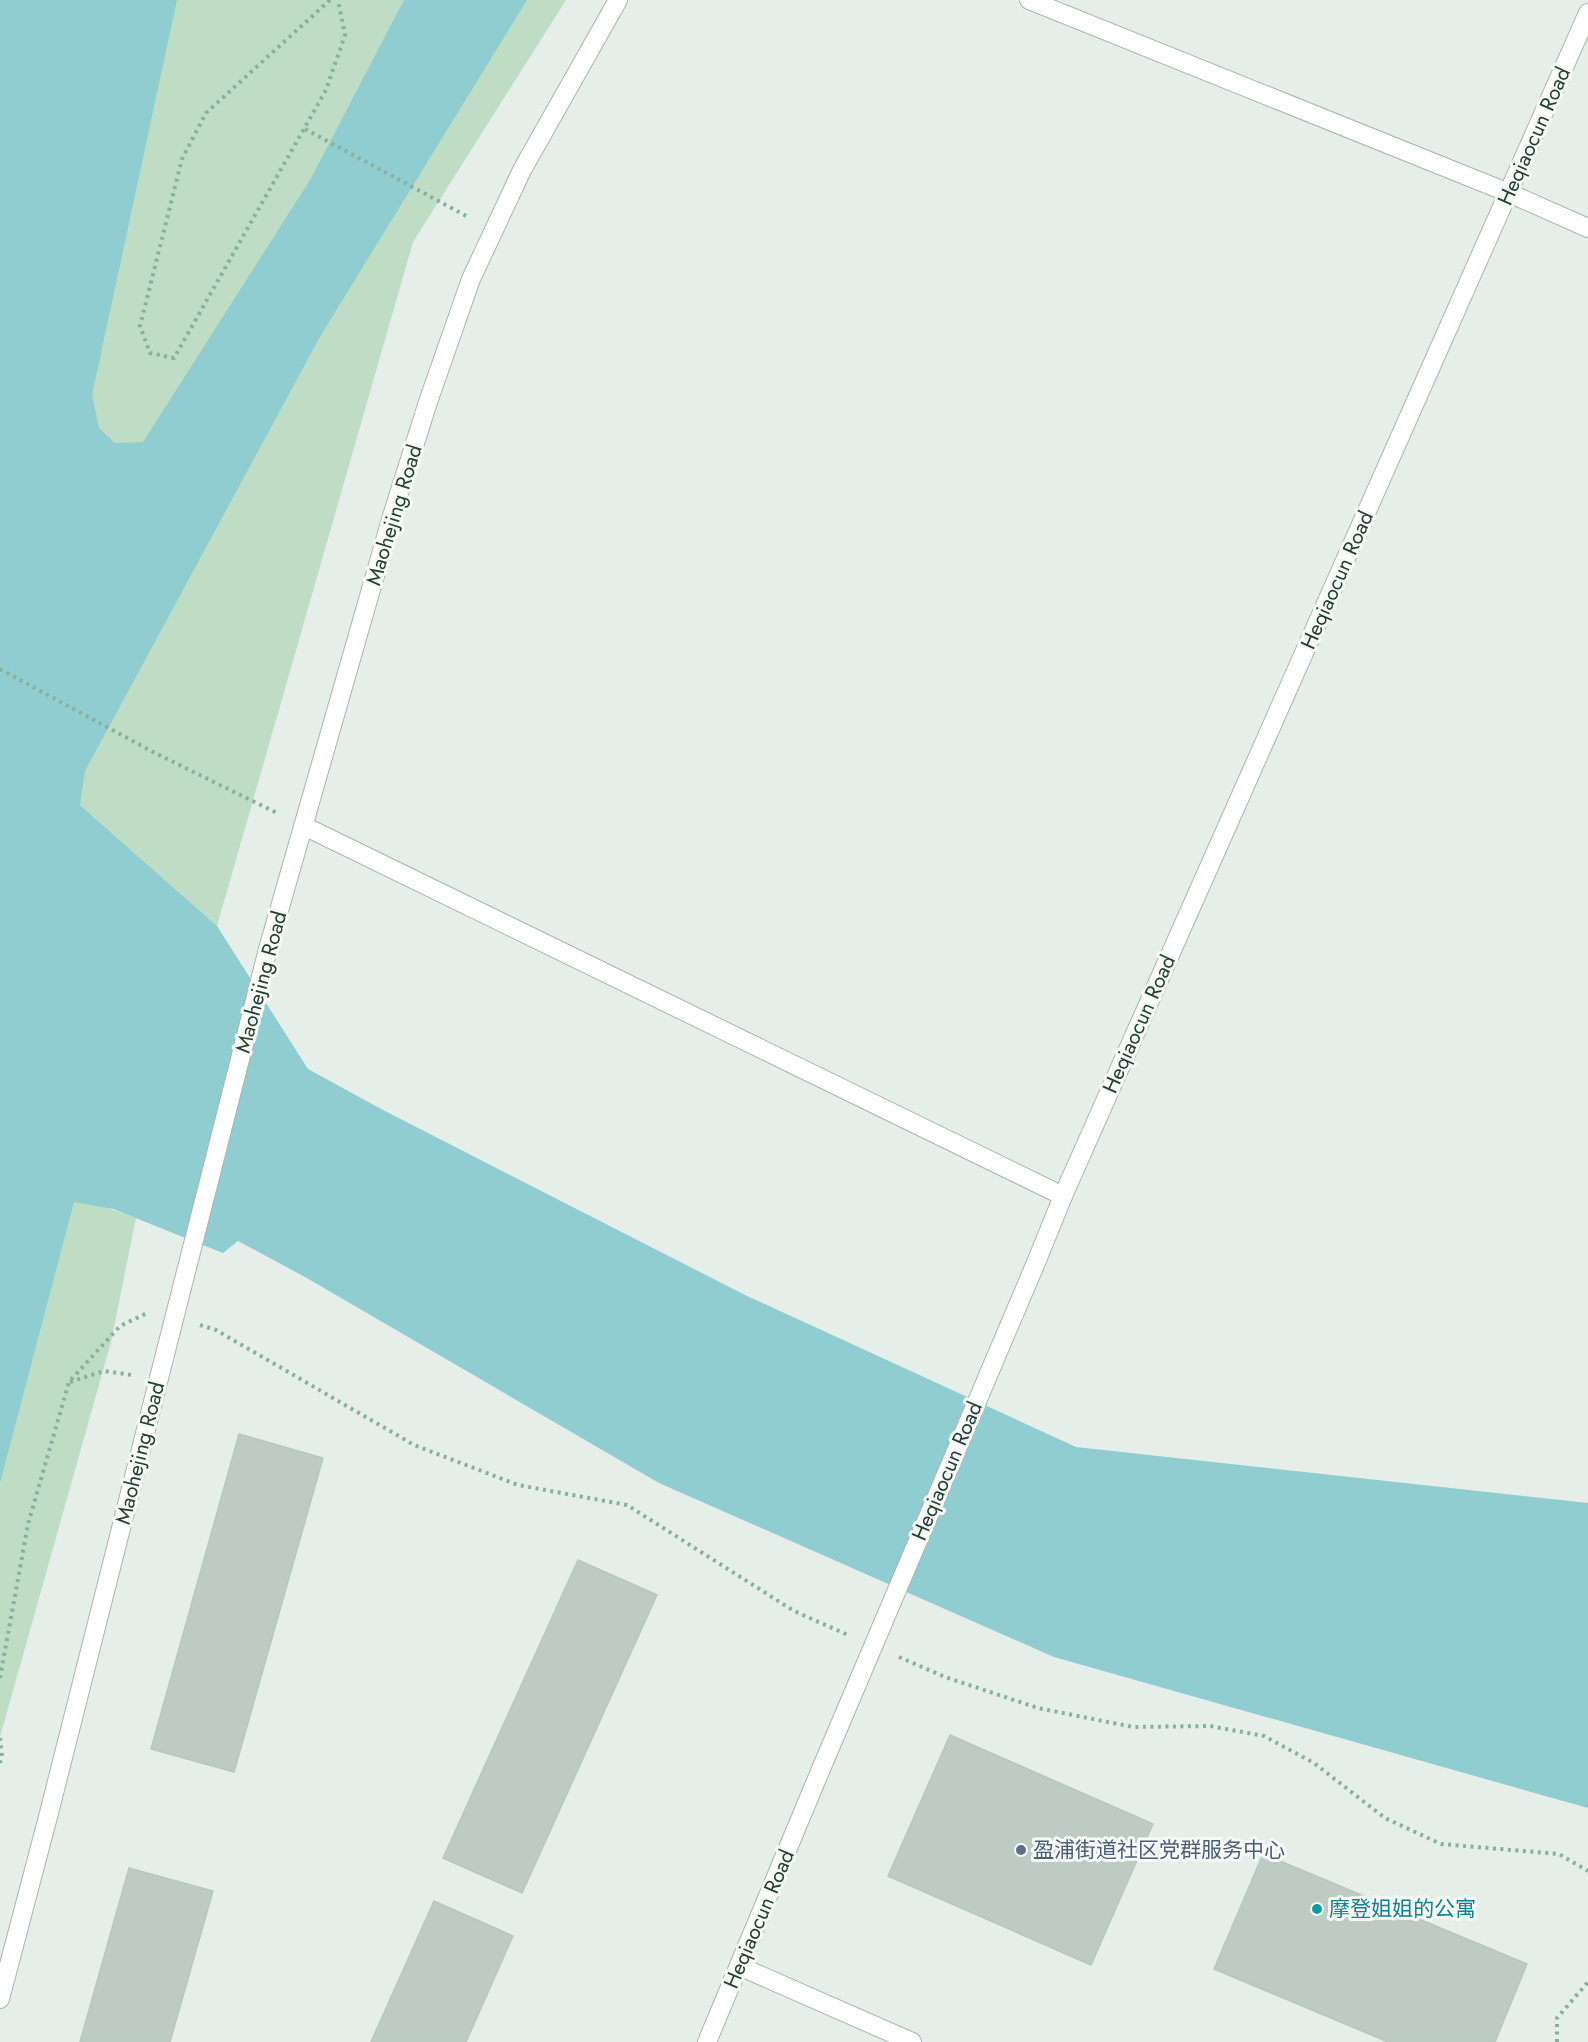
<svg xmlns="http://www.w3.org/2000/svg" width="1588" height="2042" viewBox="0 0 1588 2042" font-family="Jost,'Noto Sans SC',sans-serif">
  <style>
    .green { fill: #bfddc4 }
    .water { fill: #90cdd0 }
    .building { fill: #bdcbc4; stroke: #b8c7bf; stroke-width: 1.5 }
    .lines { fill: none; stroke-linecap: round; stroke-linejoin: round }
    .minor-casing { stroke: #a8b6af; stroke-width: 20 }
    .path { stroke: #87b09e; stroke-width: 4; stroke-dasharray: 3 4.5; stroke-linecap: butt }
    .minor { stroke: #fff; stroke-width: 18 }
    .minor-bridge-casing { stroke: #a8b6af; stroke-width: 20; stroke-linecap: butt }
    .minor-bridge { stroke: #fff; stroke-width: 18 }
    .service-dot { fill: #5c6f8a; stroke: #f6faf7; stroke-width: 2 }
    .culture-dot { fill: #0f9aa8; stroke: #f6faf7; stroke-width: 2 }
    .labels { text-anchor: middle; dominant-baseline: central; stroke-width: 6; stroke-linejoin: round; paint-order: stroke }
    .street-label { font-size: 21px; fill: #253f35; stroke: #f6faf7 }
    .service-label { font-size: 21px; fill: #4e5e75; stroke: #f6faf7; text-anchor: start }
    .culture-label { font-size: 21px; fill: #0d838f; stroke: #f6faf7; text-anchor: start }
  </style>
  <rect width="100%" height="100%" fill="#e5eee9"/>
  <g class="green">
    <path d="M0,0H566L413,242L217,926L0,734Z"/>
    <path d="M0,1158L56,1190L136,1218L111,1342L0,1737Z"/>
  </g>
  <path class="water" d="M0,0H177L92,395L99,428L115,443L143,442L310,180L404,0H527L321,335L85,771L80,805L217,926L308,1069L383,1110L745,1295L1076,1447L1588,1503V1808L1054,1657L659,1483L305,1277L238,1241L223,1253L113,1209L74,1202L0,1483Z"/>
  <g class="building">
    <path d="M239,1434L323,1458L234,1772L151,1749Z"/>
    <path d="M578,1560L657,1595L522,1893L443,1858Z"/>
    <path d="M950,1735L1153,1824L1091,1965L888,1876Z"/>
    <path d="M1263,1854L1527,1964L1495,2042H1388L1214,1969Z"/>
    <path d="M129,1868L213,1891L170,2042H80Z"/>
    <path d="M434,1901L513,1936L466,2042H371Z"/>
  </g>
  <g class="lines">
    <g class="minor-casing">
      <g id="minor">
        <path d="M1029,0L1509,193L1588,228"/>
        <path d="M304,826L1063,1196"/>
        <path d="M268,949L392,516L428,402L471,279L522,170L618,0"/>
        <path d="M1035,1265L1063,1196L1588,13"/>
        <path d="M739,1966L912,2042"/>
        <path d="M0,1999L49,1813L159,1378"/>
        <path d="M707,2042L821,1769"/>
      </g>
    </g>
    <g class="path">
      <path d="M330,0L206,113L182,159L140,326L150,353L174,358L326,90L345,35L338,0"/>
      <path d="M305,129L470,218"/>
      <path d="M0,669L153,752L279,814"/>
      <path d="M200,1325L216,1330L414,1445L518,1485L627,1505L794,1611L848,1635"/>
      <path d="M70,1382L104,1371L132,1375"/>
      <path d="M899,1657L945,1677L1038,1708L1133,1727L1210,1726L1264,1736L1314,1763L1385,1818L1441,1844L1559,1854L1588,1871"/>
      <path d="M0,1678L28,1524L69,1382L120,1326L147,1313"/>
      <path d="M0,1738L2,1756L0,1763"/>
      <path d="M1557,2042V2018L1588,1982"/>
    </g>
    <use href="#minor" class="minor"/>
    <g class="minor-bridge-casing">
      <g id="minor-bridge">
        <path d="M159,1378L268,949"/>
        <path d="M821,1769L1035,1265"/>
      </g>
    </g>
    <use href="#minor-bridge" class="minor-bridge"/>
  </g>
  <circle class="service-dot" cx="1021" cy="1850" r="6"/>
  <circle class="culture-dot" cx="1317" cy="1909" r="6"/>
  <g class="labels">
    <g class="street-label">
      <text transform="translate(1534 136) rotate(-66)">Heqiaocun Road</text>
      <text transform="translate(394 515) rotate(-73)">Maohejing Road</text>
      <text transform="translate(1337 580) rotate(-66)">Heqiaocun Road</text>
      <text transform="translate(261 982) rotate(-75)">Maohejing Road</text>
      <text transform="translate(1139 1024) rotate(-66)">Heqiaocun Road</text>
      <text transform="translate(140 1453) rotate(-76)">Maohejing Road</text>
      <text transform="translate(947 1471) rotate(-67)">Heqiaocun Road</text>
      <text transform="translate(759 1919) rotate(-67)">Heqiaocun Road</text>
    </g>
    <g class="service-label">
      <text x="1033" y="1850">盈浦街道社区党群服务中心</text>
    </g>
    <g class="culture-label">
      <text x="1329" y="1909">摩登姐姐的公寓</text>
    </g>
  </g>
</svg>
